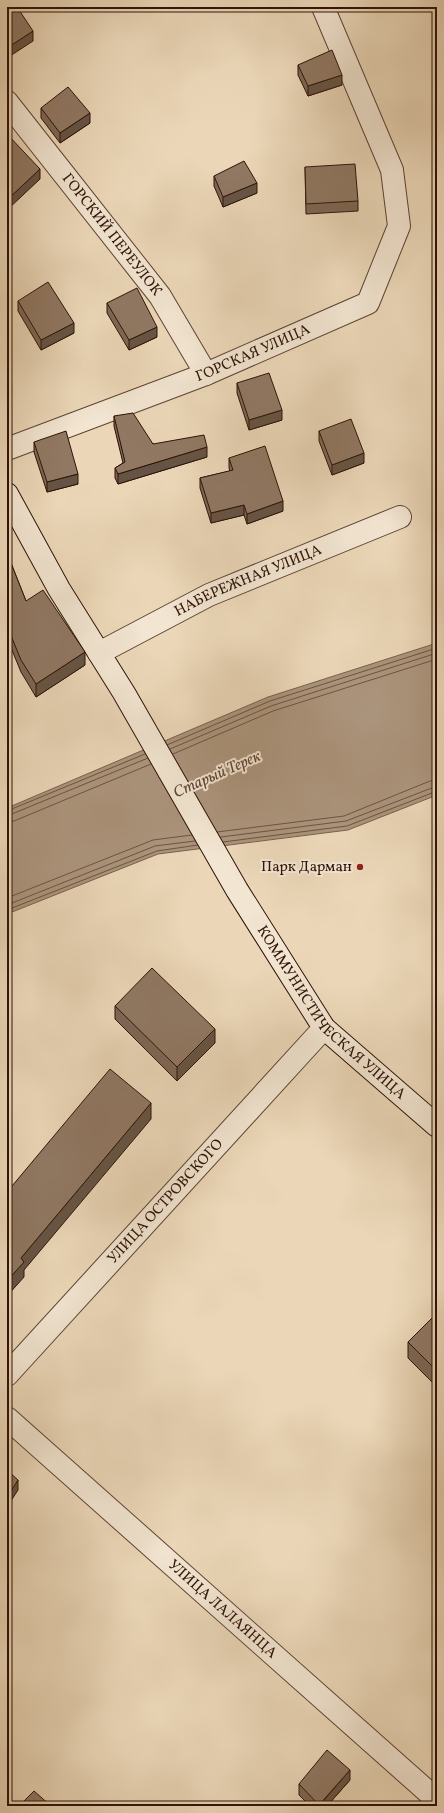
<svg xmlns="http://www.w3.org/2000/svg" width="444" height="1813" viewBox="0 0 444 1813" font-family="Vollkorn,serif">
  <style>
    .water { fill: #ab947c; stroke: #79604d }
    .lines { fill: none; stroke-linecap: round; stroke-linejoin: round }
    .shore { stroke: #6c5342; stroke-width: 1 }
    .street-casing { stroke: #5d4333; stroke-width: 24 }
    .secondary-casing { stroke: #2e1207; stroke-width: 24 }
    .street { stroke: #f2e5d1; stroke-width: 22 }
    .secondary { stroke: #f2e5d1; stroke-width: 22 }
    .wall { fill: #7c6755; stroke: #2e1207 }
    .shaded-wall { fill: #655445; stroke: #2e1207 }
    .building { fill: #907863; stroke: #2e1207 }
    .poi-dot { fill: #8f2418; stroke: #f2e5d1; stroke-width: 1.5 }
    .labels { text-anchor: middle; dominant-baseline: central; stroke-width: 4; stroke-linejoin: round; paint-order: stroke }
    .street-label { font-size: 15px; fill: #2e1207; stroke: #f2e5d1 }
    .poi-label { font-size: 15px; fill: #2e1207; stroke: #f2e5d1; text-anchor: end }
    .water-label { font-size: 16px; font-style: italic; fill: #604636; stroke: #f2e5d1 }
  </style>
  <rect width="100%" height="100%" fill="#ebd7b8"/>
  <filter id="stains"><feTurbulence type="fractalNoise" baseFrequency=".005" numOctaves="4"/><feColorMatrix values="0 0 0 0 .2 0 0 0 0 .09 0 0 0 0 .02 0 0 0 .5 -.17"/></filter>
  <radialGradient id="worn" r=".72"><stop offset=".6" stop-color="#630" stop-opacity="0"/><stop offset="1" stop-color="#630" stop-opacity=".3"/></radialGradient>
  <path class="water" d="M437,643V795L348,830L158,854L7,914V808L268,697Z"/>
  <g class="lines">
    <g class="shore">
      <path d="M167,745L270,701L437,648"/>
      <path d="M170,749L271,706L437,653"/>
      <path d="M173,754L273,711L437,659"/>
      <path d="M7,811L145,754"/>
      <path d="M7,816L148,758"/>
      <path d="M7,822L14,821L151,764"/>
      <path d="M217,832L344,816L430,781L437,780"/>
      <path d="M221,837L346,821L437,786"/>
      <path d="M223,842L347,826L437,791"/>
      <path d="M7,898L153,840L192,835"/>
      <path d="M7,905L155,846L195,841"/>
      <path d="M7,910L157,851L198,845"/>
    </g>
    <g class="street-casing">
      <g id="street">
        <path id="s1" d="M7,102L160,296L206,374"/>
        <path id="s2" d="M7,449L206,374L368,303L399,226L392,170L323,7"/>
        <path id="s3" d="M99,653L209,595L400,517"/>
        <path id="s4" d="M7,1375L324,1028"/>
        <path id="s5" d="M7,1418L437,1800"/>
      </g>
    </g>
    <g class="secondary-casing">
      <g id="secondary">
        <path id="s6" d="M7,494L59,589L124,693L237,890L324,1028L437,1126"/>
      </g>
    </g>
    <use href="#street" class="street"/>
    <use href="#secondary" class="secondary"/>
  </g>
  <g class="wall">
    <path d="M298,65L342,85L308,96L298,75Z"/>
    <path d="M41,108L90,123L60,143L41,118Z"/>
    <path d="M305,167L358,201V211L306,214Z"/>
    <path d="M214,176L257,193L223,207L214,186Z"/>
    <path d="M18,301L74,333L41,350L18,311Z"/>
    <path d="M107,303L157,337L129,350L107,313Z"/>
    <path d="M237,383L282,420L249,430L237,393Z"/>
    <path d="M114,416L153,444L207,457L118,484L115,478V468L123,463L114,426Z"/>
    <path d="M319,431L364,463L332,475L319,441Z"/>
    <path d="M34,442L78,484L47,492L34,452Z"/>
    <path d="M229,458L283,511L247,524L244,515L211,523L200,488V478L230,471L229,468Z"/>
    <path d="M7,553L26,601L85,665L36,697L21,672L7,638Z"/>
    <path d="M115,1006L215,1043L177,1081L115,1019Z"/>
    <path d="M437,1313V1387L408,1358V1342Z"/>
    <path d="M350,1780L327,1806H310L299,1795V1784Z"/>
  </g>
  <g class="shaded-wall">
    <path d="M33,31V41L7,58V48Z"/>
    <path d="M342,75V85L308,96V86Z"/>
    <path d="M90,113V123L60,143V133Z"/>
    <path d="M40,169V179L7,210V200Z"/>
    <path d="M257,183V193L223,207V197Z"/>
    <path d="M74,323V333L41,350V340Z"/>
    <path d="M157,327V337L129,350V340Z"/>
    <path d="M282,410V420L249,430V420Z"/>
    <path d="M207,447V457L118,484V474Z"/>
    <path d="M364,453V463L332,475V465Z"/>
    <path d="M78,474V484L47,492V482Z"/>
    <path d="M283,501V511L247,524V514Z"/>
    <path d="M244,505V515L211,523V513Z"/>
    <path d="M85,652V665L36,697V684Z"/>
    <path d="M215,1029V1043L177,1081V1067Z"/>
    <path d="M151,1103V1119L24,1270V1277L7,1296V1281L21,1258Z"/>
    <path d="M18,1480V1490L7,1507V1497Z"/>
    <path d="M350,1770V1780L327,1806H319Z"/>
  </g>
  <g class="building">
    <path d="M17,7L33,31L7,48V13Z"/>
    <path d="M332,50L342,75L308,86L298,65Z"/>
    <path d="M68,87L90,113L60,133L41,108Z"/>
    <path d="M7,134L40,169L7,200Z"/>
    <path d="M244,161L257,183L223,197L214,176Z"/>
    <path d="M355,164L358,201L306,204L305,167Z"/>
    <path d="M48,282L74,323L41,340L18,301Z"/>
    <path d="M137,288L157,327L129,340L107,303Z"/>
    <path d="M269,373L282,410L249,420L237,383Z"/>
    <path d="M133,413L153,444L204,435L207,447L118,474L115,468L125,462L114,416Z"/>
    <path d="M351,419L364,453L332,465L319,431Z"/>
    <path d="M66,431L78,474L47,482L34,442Z"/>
    <path d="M265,446L283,501L247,514L244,505L211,513L200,478L233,470L229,458Z"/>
    <path d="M7,553L26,601L43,590L85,652L36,684L21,660L7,626Z"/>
    <path d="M152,968L215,1029L177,1067L115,1006Z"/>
    <path d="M110,1069L151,1103L21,1258L24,1262L7,1281V1192Z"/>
    <path d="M437,1313V1371L408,1342Z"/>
    <path d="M7,1470L18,1480L7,1497Z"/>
    <path d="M327,1750L350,1770L319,1805L299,1784Z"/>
    <path d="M34,1791L51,1806H19Z"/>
  </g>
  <circle class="poi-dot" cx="360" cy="867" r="4"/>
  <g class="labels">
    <g class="street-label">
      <text stroke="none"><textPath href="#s1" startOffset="169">ГОРСКИЙ ПЕРЕУЛОК</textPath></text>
      <text stroke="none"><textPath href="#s2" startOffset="264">ГОРСКАЯ УЛИЦА</textPath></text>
      <text stroke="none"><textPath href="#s3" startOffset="166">НАБЕРЕЖНАЯ УЛИЦА</textPath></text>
      <text stroke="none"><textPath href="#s6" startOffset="614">КОММУНИСТИЧЕСКАЯ УЛИЦА</textPath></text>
      <text stroke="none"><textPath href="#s4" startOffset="235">УЛИЦА ОСТРОВСКОГО</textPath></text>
      <text stroke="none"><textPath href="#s5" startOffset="288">УЛИЦА ЛАЛАЯНЦА</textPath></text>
    </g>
    <g class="poi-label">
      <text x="352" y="867">Парк Дарман</text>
    </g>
    <g class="water-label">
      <text transform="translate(217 775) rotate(-24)">Старый Терек</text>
    </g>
  </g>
  <rect width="444" height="1813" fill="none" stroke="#ebd7b8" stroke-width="24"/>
  <rect x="8" y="8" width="428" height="1797" fill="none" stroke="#2e1207" stroke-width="2"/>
  <rect x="12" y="12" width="420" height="1789" fill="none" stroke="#2e1207"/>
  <rect width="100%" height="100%" filter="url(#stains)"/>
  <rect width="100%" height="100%" fill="url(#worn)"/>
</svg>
